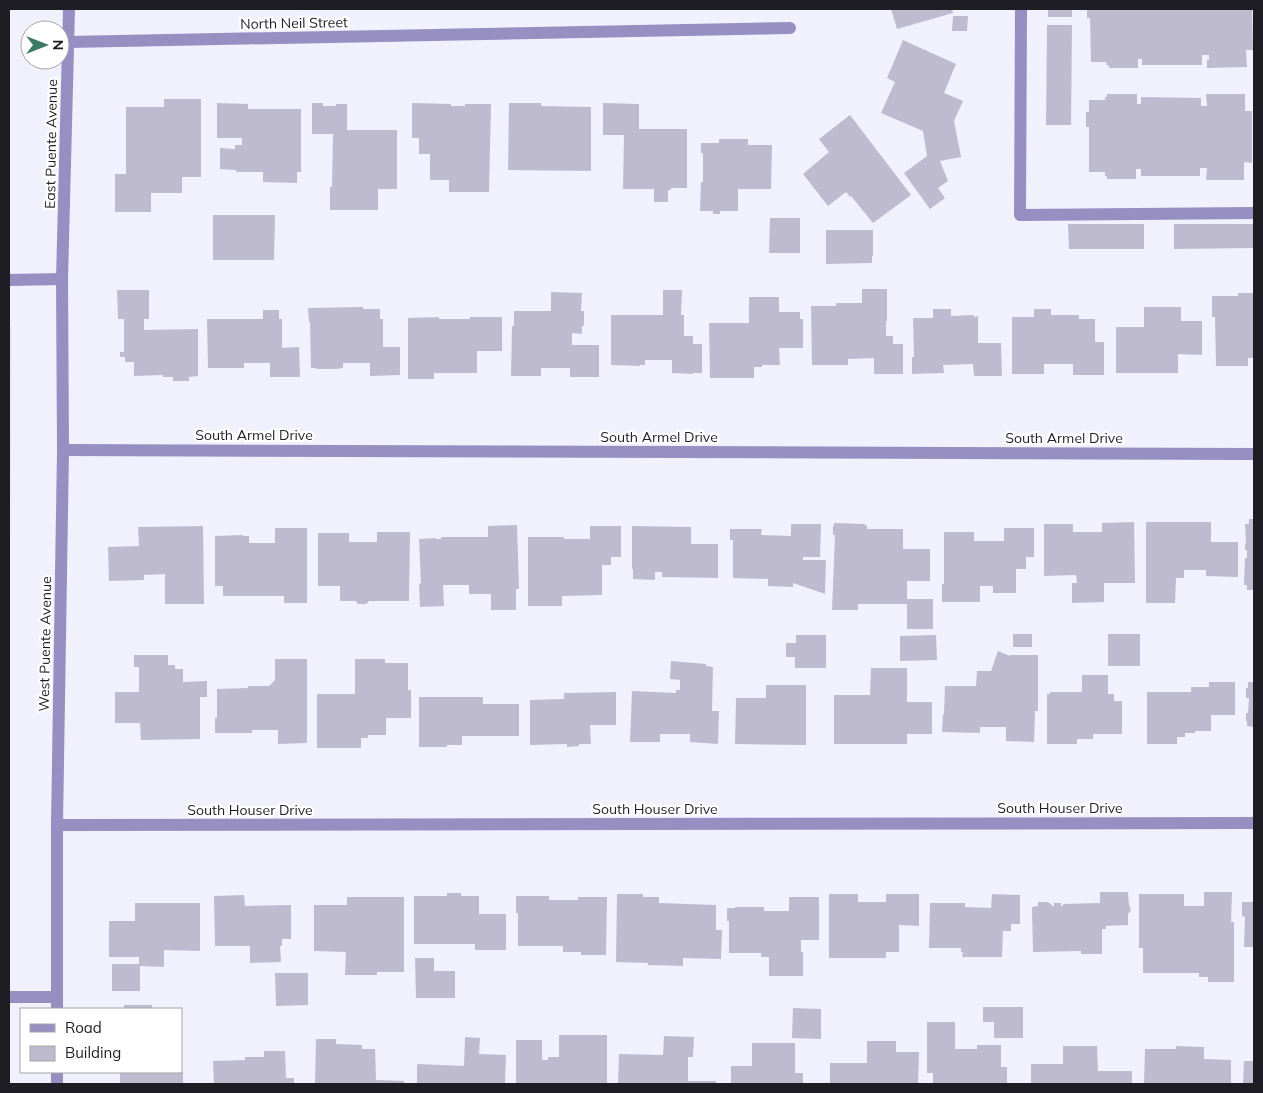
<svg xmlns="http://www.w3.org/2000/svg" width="1263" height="1093" viewBox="0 0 1263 1093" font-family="Mulish,sans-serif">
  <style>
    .built { fill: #e8e4fc }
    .building { fill: #bebbd0 }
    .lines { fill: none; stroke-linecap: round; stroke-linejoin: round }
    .minor { stroke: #978ec2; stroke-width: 12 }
    .labels { text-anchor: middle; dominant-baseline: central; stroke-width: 4.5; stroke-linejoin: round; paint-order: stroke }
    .street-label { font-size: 14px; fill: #1e1d24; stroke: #fff }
  </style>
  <rect width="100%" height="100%" fill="#f1f0fd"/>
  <path class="built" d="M9,326H12L9,639Z"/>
  <g class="building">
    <path d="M891,9H952L953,13L897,29Z"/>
    <rect x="1048" y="9" width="24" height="8"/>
    <path d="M1087,9H1252L1253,50H1246L1247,67L1207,68V60H1209V55H1202V65H1142V59H1138V68H1109V65L1107,66L1106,62H1091L1090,18H1087Z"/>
    <path d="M953,16H968L967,31H952Z"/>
    <path d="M1047,25H1072L1071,125H1046Z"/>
    <path d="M903,40L956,64L944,93L963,101L954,121L961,157L940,161L948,181L938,188L945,198L930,209L904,173L927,156L923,131L881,113L895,82L887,78Z"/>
    <path d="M1107,94H1137V104H1141V97L1201,98V106H1207L1206,94H1245V111H1252V163L1244,162V180H1206L1207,168H1200V176H1141V169H1136V179H1107V176H1105V172H1089V127H1086V112H1089V100H1105V97H1107Z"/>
    <path d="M164,99H201V177H182V193H151V212H115V174H126V107H164Z"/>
    <path d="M217,103L248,104V109H301V172H297V183L263,182V172H236V170L220,169V148L235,149V145H242V138H217Z"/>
    <path d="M312,103H323V106H336V104H347V130H397V189H378V210H330V187H332L333,134H312Z"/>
    <path d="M412,103L451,104V106H465V104H491L489,192H449V180H430V154H419V138H412Z"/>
    <path d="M509,103H541V106L591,107V171L508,170Z"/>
    <path d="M603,103L639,104V129H687V188H671V190H668V202H654V189H623L624,135H603Z"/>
    <path d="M850,115L911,195L873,223L851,196L850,197L846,192L828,206L803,174L829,152L819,139Z"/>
    <path d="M719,139H748V145H772L771,189H738V211H720V214H713V211H700L701,182H703V153H701V143H719Z"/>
    <path d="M213,215H275L274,260H213Z"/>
    <path d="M770,218H800V253H769Z"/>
    <path d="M1068,224H1144V249H1069Z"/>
    <path d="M1174,224H1254V248L1174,249Z"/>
    <path d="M826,230H873V256H872V263L826,264Z"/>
    <path d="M862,289H887V321H886V336H893V344H903V374H874V358L848,359V365H812L811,306H836V303H862Z"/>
    <path d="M117,290H149V319H144V330L198,329V376L189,377V381H173V377H163V375L134,376V362H125V357H120V352H124V319H118Z"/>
    <path d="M663,290H682L681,315H684V336H693V344H702V373H693V374L672,373V360H645V365H640V366L611,365V315H663Z"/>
    <path d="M551,292L582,293L581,311H584V326H582V334L572,333V345H599V377H570V368H541V376H511L512,326H514V311H551Z"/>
    <path d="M1238,293H1254V358H1248V366H1216L1215,317H1212V296H1238Z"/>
    <path d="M749,297H779V312H800V319H803V348H779L780,365H762V367H754V378H710L709,323H749Z"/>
    <path d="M363,307V309H380V319H383V347H400V375L370,376V363H343V368L335,369H316V368H311L310,322H309L308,308Z"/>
    <path d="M1144,307H1181V321H1202V355L1178,354V373H1116V327H1144Z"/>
    <path d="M933,309H951V316L974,315V317L978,316V343H1001L1002,376H974L973,364L943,365L944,373L912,374V357H914L913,318H933Z"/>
    <path d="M1034,309H1051V315H1079V319H1095V342H1104V375H1073V364H1044V374H1012V317H1034Z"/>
    <path d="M263,310H279V319H282V348L299,347L300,377H270V363H244V368H208L207,319H263Z"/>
    <path d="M439,317V319H470V317H502V351H477V373H434V379H408V318Z"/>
    <path d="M1249,519H1254V590H1247V585H1244L1245,558H1247V550H1245V544H1246L1245,524H1249Z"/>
    <path d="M1134,522L1135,583H1104V602L1072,603V583H1077L1076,575L1044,576V524H1073V532H1102V523Z"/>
    <path d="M1146,522H1211V542H1238V577L1206,576V570H1184V578H1176L1175,603H1146Z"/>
    <path d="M834,523L864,524L867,526V529H903V549H930V581H907V599H933V629H907V604H858V610H832L835,535H833V526H834Z"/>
    <path d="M791,524H821L820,557H803V560H826L825,594L793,583V587L768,586V579L733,578V540H730V529H762L761,535L791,536Z"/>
    <path d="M517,525L519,589H516V610H491V594H469V585H443L444,606L420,607L419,584L421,583L419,539L436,538V539H441V537H488V526Z"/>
    <path d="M203,526L204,604H165V574L144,575V580L109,581L108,547L139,546L138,527Z"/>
    <path d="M590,526H621V557H611V565H602V595L562,596V606H528V537H564V539H590Z"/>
    <path d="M632,526L691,527V544H718V578L662,577V572H655V580L633,579V569H632Z"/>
    <path d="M275,528H307V603H284V596H223V586H215V536L243,535V536H249V543H275Z"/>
    <path d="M1004,528H1034V557H1026V569H1016V593H993V586H980V602H942V584H944V532H974V541H1004Z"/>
    <path d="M377,532H410L409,601H369L366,604H358L356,601H340V586H318V533H349V542H377Z"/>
    <rect x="1013" y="634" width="19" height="13"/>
    <rect x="1108" y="634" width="32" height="32"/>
    <path d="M796,635H826V668H795V657H786V643H796Z"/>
    <path d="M936,635L937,660L900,661V636Z"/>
    <path d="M998,651L1010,656V655H1038V711H1035L1034,742L1006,741V727H980V733L942,732L943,714H944L945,686H976L977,671H991Z"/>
    <path d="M134,655H168V665H175V669H183V682L207,681V697H200V739L141,740L140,723H115V692H139V667H134Z"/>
    <path d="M275,659H307V743L278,744V730H252V733H215V718H217V689L248,688V686H269L275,680Z"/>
    <path d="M355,659H385V663H408V690H411V718H386V735H368V738H361V748H317V694H355Z"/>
    <path d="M671,661L706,664V666L713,667L712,711H719L718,744L690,742V734H660V742H630L632,691L676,693V690H680V680L670,679Z"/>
    <path d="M871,668H907V702H932V734H907V744H834V695H870Z"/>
    <path d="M1082,675H1108V694H1114V701H1122V734H1093V739H1077V744H1047V694H1050V692H1082Z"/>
    <path d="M1209,682H1235V715H1211V731H1195V733H1185V737H1177V744H1147V692H1191V687H1209Z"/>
    <path d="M1248,682H1254V727L1247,726V721H1246V713H1248L1249,698H1246V688H1248Z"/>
    <path d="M766,685H806V745L735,744L736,698H766Z"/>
    <path d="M616,692V725H590L591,744H579V746L567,747V744L530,745V700L564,699V693Z"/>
    <path d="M419,697H483V704H519V736H462V745H447V747H419Z"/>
    <path d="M1100,892H1128L1129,905L1131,910L1128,914V925L1106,926V929H1102V954H1081V951L1033,952L1032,907L1038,906V902H1048L1054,907V903H1061V906H1063V904L1100,903Z"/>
    <path d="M1204,892H1232L1231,922H1234V982H1208V977H1199V973H1143V948H1139V894H1184V906H1204Z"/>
    <path d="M447,893H461V896H479V914H506V950H475V944H414V896H447Z"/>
    <path d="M617,894H643V897H659V903L716,905V930H722L721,959L683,958V966L648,965V963L616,962Z"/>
    <path d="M829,894H858V902H886V894H919V926L899,925V952H886V958H829Z"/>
    <path d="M992,894L1020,895V924H1011V931H1003L1002,957H962L963,952H961V948H929L930,903H965V907L991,908Z"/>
    <path d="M244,895L245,906L291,905V939H282V946H280L281,962L250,963V946H215L214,896Z"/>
    <path d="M516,896H549V900H578V897H607L606,955H581V952H563V946H518V913H516Z"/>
    <path d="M347,897H404V972H377V975H345L346,952L314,951V905H347Z"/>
    <path d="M789,897H819V940H801V952H803V976H769V957H761V953H729V921H727V908H735V907H764V911H789Z"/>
    <path d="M1242,902H1254V947H1244L1245,917L1242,916Z"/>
    <path d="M135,903H200V951L164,950V967L140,966V991H112V964H139V957H109V921H135Z"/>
    <path d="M415,958H434V971H455V998H416Z"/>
    <path d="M275,973H308V1005L276,1006Z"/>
    <rect x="124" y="1005" width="28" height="4"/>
    <path d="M983,1007H1023V1038H994V1022H983Z"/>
    <path d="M793,1008L821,1009V1039L792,1038Z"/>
    <path d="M927,1022H955V1049H977V1045H1001V1067H1007V1084H933V1073H927Z"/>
    <path d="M559,1035H607V1084H516V1040H542V1060H548V1057H559Z"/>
    <path d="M664,1036L694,1037L693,1057H688V1081H716V1084H618L619,1054L663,1055Z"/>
    <path d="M465,1037L480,1038L479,1054L506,1055L505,1084H417V1064L464,1066Z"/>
    <path d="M316,1039H336V1044L362,1045V1049H375L376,1080L404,1081V1084H315Z"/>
    <path d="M867,1041H896V1052H919L918,1084H830V1063H867Z"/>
    <path d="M752,1043H795V1073H803V1084H731V1066H752Z"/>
    <path d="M1063,1046H1097L1098,1071H1132V1084H1031V1064H1063Z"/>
    <path d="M1176,1046L1204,1047V1059L1231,1060V1084H1144L1145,1049H1176Z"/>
    <path d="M264,1051H285L286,1078H294V1084H214L213,1061L245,1060V1057H264Z"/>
    <path d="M1244,1061H1254V1084H1243Z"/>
    <rect x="120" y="1072" width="63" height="12"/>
  </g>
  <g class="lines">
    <g class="minor">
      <path d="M1021,9L1020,215L1254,213"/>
      <path d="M68,42L790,28"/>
      <path d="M9,280L62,279"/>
      <path d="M63,450L1254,454"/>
      <path d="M57,825L1254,823"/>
      <path d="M9,997H57"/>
      <path d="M57,1009V825L63,450L62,279L69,9"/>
      <path d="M57,1072V1084"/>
    </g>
  </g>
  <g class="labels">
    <g class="street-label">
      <text transform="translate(294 23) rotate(-1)">North Neil Street</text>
      <text transform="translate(51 144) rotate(-89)">East Puente Avenue</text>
      <text x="254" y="435">South Armel Drive</text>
      <text x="659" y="437">South Armel Drive</text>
      <text x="1064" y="438">South Armel Drive</text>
      <text transform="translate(45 644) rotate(-89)">West Puente Avenue</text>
      <text x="1060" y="808">South Houser Drive</text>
      <text x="655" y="809">South Houser Drive</text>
      <text x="250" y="810">South Houser Drive</text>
    </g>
  </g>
  <rect width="1263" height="1093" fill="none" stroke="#1e1d24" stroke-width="20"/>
  <rect x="20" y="1008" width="162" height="65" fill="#ffffff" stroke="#a5a5a7"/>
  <rect x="30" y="1024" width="25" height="8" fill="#978ec2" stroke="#a5a5a7"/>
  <text x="65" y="1033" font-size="15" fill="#1e1d24">Road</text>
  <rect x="30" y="1046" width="25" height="15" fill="#bebbd0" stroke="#a5a5a7"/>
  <text x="65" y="1058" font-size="15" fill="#1e1d24">Building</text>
  <g transform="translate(45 45) rotate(90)"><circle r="24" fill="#ffffff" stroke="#a5a5a7"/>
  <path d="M0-4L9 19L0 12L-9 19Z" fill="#3e7a65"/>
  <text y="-8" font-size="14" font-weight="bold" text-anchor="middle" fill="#1e1d24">N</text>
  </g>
</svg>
